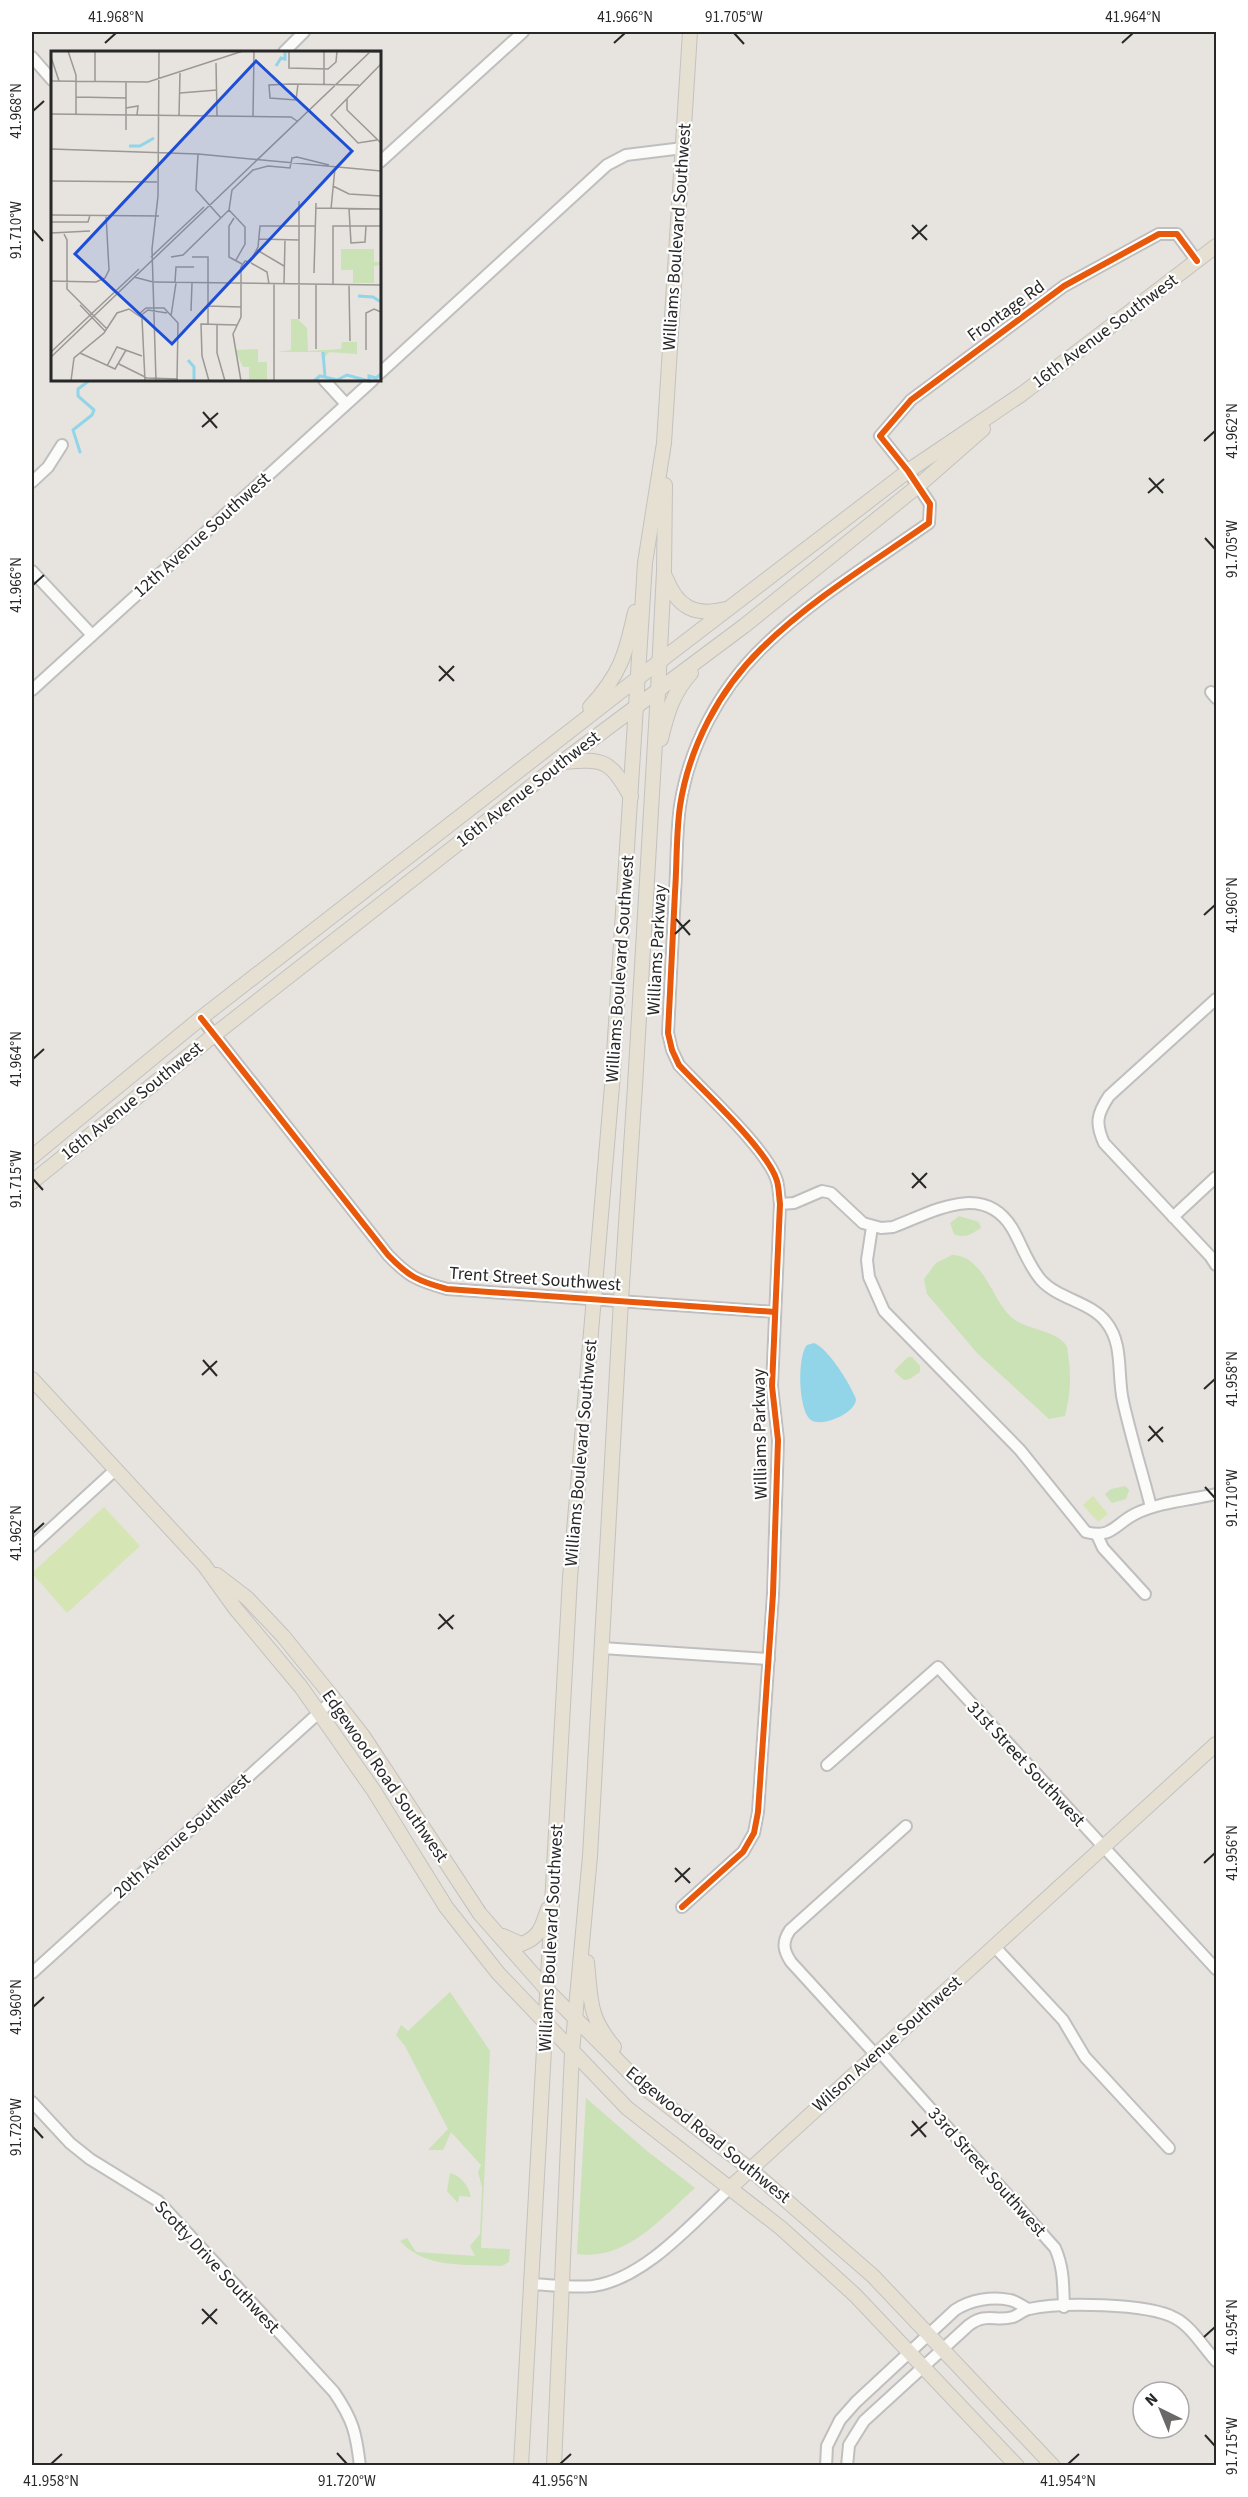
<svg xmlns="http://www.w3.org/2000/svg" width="1248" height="2497" viewBox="0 0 1248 2497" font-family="'Source Sans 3',sans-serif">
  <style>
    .green { fill: #cae2b6 }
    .pitch { fill: #d5e6b4 }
    .water { fill: #92d5e8 }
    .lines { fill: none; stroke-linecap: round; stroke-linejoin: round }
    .stream { stroke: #92d5e8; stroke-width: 3 }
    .minor-casing { stroke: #c0bfbf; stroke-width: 14 }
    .major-casing { stroke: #c3c2c0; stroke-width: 16 }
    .minor { stroke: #fbfbfa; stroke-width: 10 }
    .major { stroke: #e5e0d2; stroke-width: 14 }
    .cycleway-casing { stroke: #fff; stroke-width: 10 }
    .cycleway { stroke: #e8590c; stroke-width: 6 }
    .ticks { fill: none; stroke: #282828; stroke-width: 2 }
    .labels { text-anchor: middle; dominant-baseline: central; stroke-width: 4.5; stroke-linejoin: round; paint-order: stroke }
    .street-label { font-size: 18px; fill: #282828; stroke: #fff }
    .inset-river { fill: none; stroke: #92d5e8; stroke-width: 3 }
    .inset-road { fill: none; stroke: #9b9895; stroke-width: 1.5 }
    .view { fill: #1d4ed8; fill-opacity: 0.15; stroke: #1d4ed8; stroke-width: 3 }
    .inset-edge { fill: none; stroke: #282828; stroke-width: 3 }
    .neatline { fill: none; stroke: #282828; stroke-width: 2 }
    .ticks-label { font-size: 15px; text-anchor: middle; fill: #282828 }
  </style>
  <rect width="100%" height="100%" fill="#e7e3de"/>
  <g class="green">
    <path d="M959,1216L979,1222L981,1228C971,1234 965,1239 954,1234L950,1223Z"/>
    <path d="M952,1255C984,1256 991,1298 1011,1317C1025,1330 1059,1330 1067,1347C1068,1351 1068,1357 1069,1361C1071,1383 1070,1395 1065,1416L1049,1419L977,1353L927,1294L924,1279L936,1263Z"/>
    <path d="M908,1357H912L920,1366V1372L910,1379L904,1380L894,1371Z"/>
    <path d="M1125,1486L1129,1490L1126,1499L1112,1503L1105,1494L1111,1489Z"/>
    <path d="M450,1992L490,2051L481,2248L510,2249L509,2262L502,2266C465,2264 425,2269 400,2241L407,2238L416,2252L475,2256L470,2246L480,2234L482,2187L478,2172L481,2165L451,2132L443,2150H428L448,2129L405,2046L396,2035L401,2025L408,2031Z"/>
    <path d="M586,2098L647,2151L695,2188C661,2218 627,2261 577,2254Z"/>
    <path d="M450,2173C460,2175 469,2186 471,2197L459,2196L458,2203L447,2191Z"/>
  </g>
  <g class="pitch">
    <path d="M1093,1496L1108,1514L1098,1522L1083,1505Z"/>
    <path d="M104,1507L140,1546L67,1613L32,1573Z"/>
  </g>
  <path class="water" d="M814,1343C829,1349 850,1384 856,1399C856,1413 822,1428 811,1420C798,1411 797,1356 807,1345Z"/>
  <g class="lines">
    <path class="stream" d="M80,452L73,430L92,415L94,410L78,396V389L90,380"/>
    <g class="minor-casing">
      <g id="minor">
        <path d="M284,52L304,32"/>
        <path d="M32,57L52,80"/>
        <path d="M380,162L523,32"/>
        <path d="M380,373L607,165L626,155L683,148"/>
        <path d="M324,380L346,404"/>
        <path d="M32,482L48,467L62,445"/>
        <path d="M32,571L92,635"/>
        <path d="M32,690L373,380"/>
        <path d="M1211,692L1216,698"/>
        <path d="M1216,999L1109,1096C1097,1114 1095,1123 1104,1143L1210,1256L1216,1265"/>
        <path d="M201,1018L388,1255C409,1277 418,1281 447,1289L775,1312"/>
        <path d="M780,1204L794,1203L822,1191L831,1193L863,1223L881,1228L893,1227C933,1212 983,1181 1012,1228C1022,1245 1028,1265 1041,1280C1058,1299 1091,1302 1106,1322C1124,1344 1117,1375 1123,1401C1131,1437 1142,1472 1151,1507"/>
        <path d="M1173,1217L1216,1177"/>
        <path d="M872,1227L867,1260L869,1277L884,1311L1020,1450L1086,1532C1112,1539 1115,1524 1135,1514C1159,1502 1190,1500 1216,1494"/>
        <path d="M1097,1535L1103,1548L1145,1594"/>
        <path d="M32,1546L115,1470"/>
        <path d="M602,1648L769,1659"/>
        <path d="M827,1765L938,1667L1216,1969"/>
        <path d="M682,1907L743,1852L754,1833L758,1812L773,1594L778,1440L772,1386L780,1204C779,1197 779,1188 777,1181C768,1150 703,1091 679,1065L672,1050L668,1033C670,986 673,939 675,892C677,864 676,834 680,806C689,747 719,690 762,648C812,599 872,563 929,523L930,504L908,471L880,436L911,400L1064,286L1159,234H1177L1197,261"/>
        <path d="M994,1946L1063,2020L1085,2057L1169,2148"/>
        <path d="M32,1973L334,1699"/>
        <path d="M879,2051L1055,2248C1064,2268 1063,2285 1064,2307"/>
        <path d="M875,2054L791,1962C783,1950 782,1942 790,1930L906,1826"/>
        <path d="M32,2102L70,2143L90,2159L158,2201L334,2392C353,2420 356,2432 360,2466"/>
        <path d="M532,2284C552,2285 573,2288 593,2286C645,2279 694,2221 731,2187"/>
        <path d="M826,2466L827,2446L840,2420L856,2402L955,2310C970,2300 992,2296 1010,2300C1016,2301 1022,2306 1028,2309"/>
        <path d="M847,2466L849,2445L864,2421L969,2325C987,2312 995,2322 1013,2317C1019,2315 1023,2310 1029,2309C1060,2302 1148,2303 1175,2318C1191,2326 1204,2348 1216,2361"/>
      </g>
    </g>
    <g class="major-casing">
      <g id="major">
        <path d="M666,578C677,607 695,617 726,609"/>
        <path d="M590,707C620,675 626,654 635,612"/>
        <path d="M661,739C667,713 673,693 691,673"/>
        <path d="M562,762C605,759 609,759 631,797"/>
        <path d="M32,1157L201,1018L638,678L908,471L1022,394L1216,246"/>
        <path d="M32,1182L214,1035L562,762L744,626L918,486L983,429"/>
        <path d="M32,1379L204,1565L235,1608L301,1687L374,1791L446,1907L498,1973L627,2108L781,2228L855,2295L1017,2466"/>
        <path d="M217,1575L247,1598L283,1636L334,1699L363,1736L480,1914L548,1991L646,2089L750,2169L873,2276L1053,2466"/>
        <path d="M503,1936L521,1944C540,1938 542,1926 548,1909"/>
        <path d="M587,1962C591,2000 588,2016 614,2047"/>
        <path d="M731,2187L1216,1744"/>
        <path d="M521,2466L570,1578L612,1086L645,563L664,443L690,32"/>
        <path d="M554,2466L572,2052L590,1856L621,1300L635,1086L658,691L664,571L665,485"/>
      </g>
    </g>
    <use href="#minor" class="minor"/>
    <use href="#major" class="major"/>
    <g class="cycleway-casing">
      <g id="cycleway">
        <path d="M201,1018L388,1255C409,1277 418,1281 447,1289L775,1312"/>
        <path d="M682,1907L743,1852L754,1833L758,1812L773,1594L778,1440L772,1386L780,1204C779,1197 779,1188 777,1181C768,1150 703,1091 679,1065L672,1050L668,1033C670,986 673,939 675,892C677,864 676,834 680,806C689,747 719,690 762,648C812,599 872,563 929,523L930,504L908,471L880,436L911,400L1064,286L1159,234H1177L1197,261"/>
      </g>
    </g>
    <use href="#cycleway" class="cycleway"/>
  </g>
  <path class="ticks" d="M734,33L744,44M105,43L116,33M614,43L625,33M1122,43L1133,33M33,111L44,101M912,225L927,240M33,230L43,241M912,239L927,225M203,412L217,428M202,427L218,413M1204,441L1215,431M1149,478L1163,493M1148,493L1164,479M1205,538L1215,549M33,585L44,575M439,666L454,681M439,681L454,666M1204,915L1215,905M676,919L690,935M675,934L690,920M33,1059L44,1049M912,1173L926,1188M33,1179L43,1190M912,1188L927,1173M203,1360L217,1376M202,1375L217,1361M1204,1389L1215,1379M1149,1426L1163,1442M1148,1441L1163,1427M1205,1487L1215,1498M33,1533L44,1523M439,1614L453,1629M438,1629L454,1615M1204,1863L1215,1853M675,1868L690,1883M675,1882L690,1868M33,2007L44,1997M912,2121L926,2137M33,2127L43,2138M911,2136L927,2122M202,2309L217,2324M202,2324L217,2309M1204,2337L1215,2327M1205,2435L1215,2446M337,2453L347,2464M51,2464L62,2454M560,2464L571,2454M1068,2464L1079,2454"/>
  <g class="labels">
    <g class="street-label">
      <text transform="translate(677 237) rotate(-86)">Williams Boulevard Southwest</text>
      <text transform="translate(1006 311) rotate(-36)">Frontage Rd</text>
      <text transform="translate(1105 331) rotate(-37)">16th Avenue Southwest</text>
      <text transform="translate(202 535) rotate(-42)">12th Avenue Southwest</text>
      <text transform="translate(528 789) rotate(-38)">16th Avenue Southwest</text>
      <text transform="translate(657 950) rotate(-87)">Williams Parkway</text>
      <text transform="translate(620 969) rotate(-86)">Williams Boulevard Southwest</text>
      <text transform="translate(132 1101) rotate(-39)">16th Avenue Southwest</text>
      <text transform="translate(535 1279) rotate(4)">Trent Street Southwest</text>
      <text transform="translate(760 1434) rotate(-91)">Williams Parkway</text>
      <text transform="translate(581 1453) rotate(-85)">Williams Boulevard Southwest</text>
      <text transform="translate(1026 1764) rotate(47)">31st Street Southwest</text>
      <text transform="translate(385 1776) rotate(55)">Edgewood Road Southwest</text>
      <text transform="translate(182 1836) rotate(-42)">20th Avenue Southwest</text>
      <text transform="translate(551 1938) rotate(-87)">Williams Boulevard Southwest</text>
      <text transform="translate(887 2044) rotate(-42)">Wilson Avenue Southwest</text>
      <text transform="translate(708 2135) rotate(39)">Edgewood Road Southwest</text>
      <text transform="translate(987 2172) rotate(48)">33rd Street Southwest</text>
      <text transform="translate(217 2267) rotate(47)">Scotty Drive Southwest</text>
    </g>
  </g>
  <g transform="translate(51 51)">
    <rect width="330" height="330" fill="#e7e3de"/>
    <path d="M290,198H323V211H330V214L323,215V232H302V219H290ZM240,268H247L256,277L257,300L290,298L291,291H306V303L278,301L271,310L270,301H226L240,299ZM207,298V311H216V330H198V316H192L184,299Z" fill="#cae2b6"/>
    <path class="inset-river" d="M225,15L230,7L234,8V0M78,95H89L103,87M307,245L322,246L330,251M272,301L274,326M137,309L143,316V330M263,330L269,325L286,329L296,324L318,330V325L325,327L330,323"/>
    <path class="inset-road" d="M17,0L25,24V63M238,0V17L277,18L285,11L286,0M273,0V33M283,0L330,1M0,6L8,30M165,12L166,65M0,30L97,31L192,0M44,30V0M247,33L245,49L219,47L218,34L239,33L308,34M129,42L166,39M25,46L75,47M296,47V59L330,92M75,57L87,55L86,64M0,63L240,66L246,70M128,65L129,22M202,66L203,0M75,79V31M326,89L307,92L280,64L330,13M0,98L147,103L330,120M147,103L145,139L170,167M0,130L106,131M282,135L298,143L330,145M248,150V268M265,157L330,158M280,158L284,117M298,158L300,192L314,191L315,175M178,159L194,176V193L185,209M0,164L108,165M183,167L178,175V206L191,213M0,171H37L39,164M0,182L39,180M13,183L16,189V238L56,278M208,188L248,189M206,199L233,215M100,206L153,156M120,206L132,204L178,159L181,139L202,119L217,115L239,117L241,107L246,106L278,114M141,206H157V273M200,212L216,221L218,233M263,222L265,152M83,226L102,231M0,230L45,231L54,227L58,219L55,164M103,231L330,234M124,231L125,216H143M190,232V216L194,210L199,211L207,196L209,175H265M190,232V266L182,283L190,330M233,232L234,189M223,233V330M265,233V298M282,233V175H330M298,234L299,290M29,254L54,280M157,255L190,256M140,260L141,232M88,263L95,257H113L127,272L126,330M89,265L97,259L116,262M120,265L125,232M166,273V302L174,330M315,299V262L323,258L330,261M0,301L88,218M29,302L64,318L75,299M0,306L320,0M68,313L96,327L127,328M56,315L66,296L91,305M20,330L23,307L53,282L66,262L78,258L91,267L94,330M105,330L101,198L107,145L108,0M158,330L151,305L150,273L186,274"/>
    <path class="view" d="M205,10L301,100L121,293L24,203Z"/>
    <rect width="330" height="330" class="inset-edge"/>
  </g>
  <rect width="1248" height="2497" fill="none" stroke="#ffffff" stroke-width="66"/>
  <g transform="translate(1161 2410) rotate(317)"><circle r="28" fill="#ffffff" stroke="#a9a9a9" stroke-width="1.5"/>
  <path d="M0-4.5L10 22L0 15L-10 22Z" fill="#6b6968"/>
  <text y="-9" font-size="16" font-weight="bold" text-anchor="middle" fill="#282828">N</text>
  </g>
  <rect x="33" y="33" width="1182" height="2431" class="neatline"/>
  <g class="ticks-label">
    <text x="116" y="22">41.968°N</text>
    <text x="625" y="22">41.966°N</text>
    <text x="734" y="22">91.705°W</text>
    <text x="1133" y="22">41.964°N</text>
    <text transform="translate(16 111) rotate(-90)" y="5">41.968°N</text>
    <text transform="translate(16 230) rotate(-90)" y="5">91.710°W</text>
    <text transform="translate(1232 431) rotate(-90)" y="5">41.962°N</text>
    <text transform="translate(1232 549) rotate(-90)" y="5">91.705°W</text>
    <text transform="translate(16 585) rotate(-90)" y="5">41.966°N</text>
    <text transform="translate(1232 905) rotate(-90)" y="5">41.960°N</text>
    <text transform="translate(16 1059) rotate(-90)" y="5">41.964°N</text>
    <text transform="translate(16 1179) rotate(-90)" y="5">91.715°W</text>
    <text transform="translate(1232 1379) rotate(-90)" y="5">41.958°N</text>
    <text transform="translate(1232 1498) rotate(-90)" y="5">91.710°W</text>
    <text transform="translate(16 1533) rotate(-90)" y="5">41.962°N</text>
    <text transform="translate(1232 1853) rotate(-90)" y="5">41.956°N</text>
    <text transform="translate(16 2007) rotate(-90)" y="5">41.960°N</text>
    <text transform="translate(16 2127) rotate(-90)" y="5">91.720°W</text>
    <text transform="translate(1232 2327) rotate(-90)" y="5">41.954°N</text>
    <text transform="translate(1232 2446) rotate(-90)" y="5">91.715°W</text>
    <text x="51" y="2486">41.958°N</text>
    <text x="347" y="2486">91.720°W</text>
    <text x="560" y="2486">41.956°N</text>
    <text x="1068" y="2486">41.954°N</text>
  </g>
</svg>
